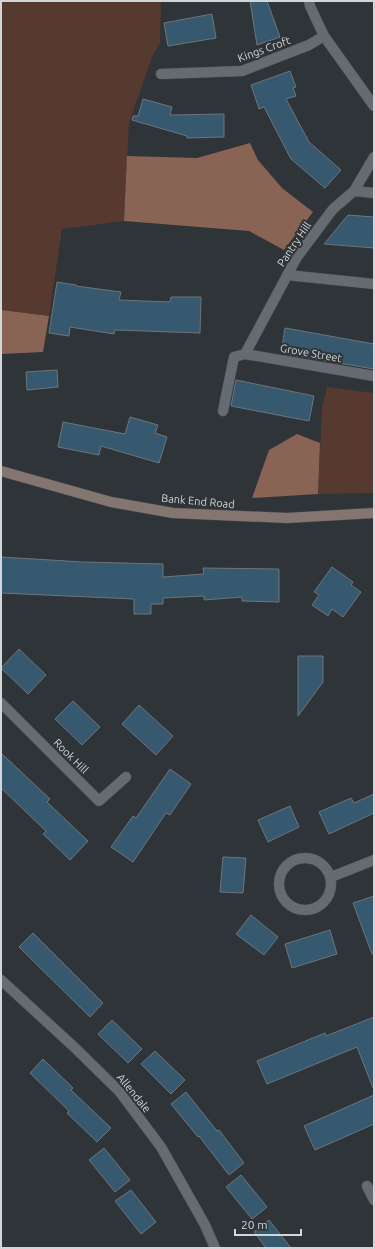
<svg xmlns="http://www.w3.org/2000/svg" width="375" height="1249" viewBox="0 0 375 1249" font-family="Ubuntu,sans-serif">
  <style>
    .green { fill: #563a2f }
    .forest { fill: #896353 }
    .building { fill: #365970; stroke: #6e7579 }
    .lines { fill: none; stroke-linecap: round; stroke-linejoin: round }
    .lane-casing { stroke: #4b5053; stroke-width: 11 }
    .street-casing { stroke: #4b5053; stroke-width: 11 }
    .secondary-casing { stroke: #4b5053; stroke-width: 11 }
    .lane { stroke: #656b70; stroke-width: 10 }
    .street { stroke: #656b70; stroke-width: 10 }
    .secondary { stroke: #857570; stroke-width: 10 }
    .labels { text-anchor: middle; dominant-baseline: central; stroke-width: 4; stroke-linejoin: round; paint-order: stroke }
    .street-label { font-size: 11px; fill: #d2d6d8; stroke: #2f3438 }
  </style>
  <rect width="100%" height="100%" fill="#2f3438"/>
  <g class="green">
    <path d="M1,1H161L160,43L152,57L129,123L124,221L62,229L49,316L1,310Z"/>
    <path d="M327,387L374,393V493L318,494L322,408Z"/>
  </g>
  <g class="forest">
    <path d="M250,143L258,160L282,188L313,212L284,250L249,231L124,221L127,156L197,158Z"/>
    <path d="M1,310L49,316L43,352L1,354Z"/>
    <path d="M297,434L320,443L318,494L252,498L269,450Z"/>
  </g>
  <g class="building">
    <path d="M250,1H267L280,37L257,45Z"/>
    <path d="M212,14L216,38L168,46L164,23Z"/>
    <path d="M290,71L296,87L293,88L296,96L286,99L309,142L341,170L325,188L291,159L264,107L259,109L251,85Z"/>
    <path d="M143,99L172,107L170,115L224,114V137L187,138V136L132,120L133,116H138Z"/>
    <path d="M348,215L374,217V248L324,244Z"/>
    <path d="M57,282L76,285V286L121,292L119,300L170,302L171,297H201L200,333L115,330L114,334L70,327L69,336L49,333Z"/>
    <path d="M285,328L374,344V369L281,353Z"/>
    <path d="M57,370L58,387L27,390L26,372Z"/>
    <path d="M236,380L314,396L309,421L231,406Z"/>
    <path d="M130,417L158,425L155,433L167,437L159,463L101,446L99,455L58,447L63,422L125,434Z"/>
    <path d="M1,557L83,562L163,564V577L204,574L203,568L279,569V602L242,601V597L204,600V596L163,598V604H151V614H134V599L1,593Z"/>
    <path d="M332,567L353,582L351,585L361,592L343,617L332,609L328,616L312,605L319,595L314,592Z"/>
    <path d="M19,649L46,675L28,694L1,668Z"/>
    <path d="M298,656H323V682L298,716Z"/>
    <path d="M73,701L100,727L82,745L55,719Z"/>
    <path d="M139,705L173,736L156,755L122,724Z"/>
    <path d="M1,753L50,799L47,802L88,841L70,860L43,834L46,831L1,788Z"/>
    <path d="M170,769L191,784L170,815L166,813L133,862L111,847L133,816L136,818Z"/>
    <path d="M374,794V813L329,834L319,812L351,798L354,803Z"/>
    <path d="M290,806L299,827L268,842L258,820Z"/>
    <path d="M223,857L246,858L243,893L220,892Z"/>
    <path d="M374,896V954H372L353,903Z"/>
    <path d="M251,915L278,937L264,955L236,934Z"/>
    <path d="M330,930L337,954L292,968L285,944Z"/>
    <path d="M33,933L103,1003L90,1017L19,947Z"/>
    <path d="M374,1017V1087L373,1088L357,1047L267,1084L257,1061L325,1033L326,1036Z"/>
    <path d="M112,1020L142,1049L128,1063L98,1034Z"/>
    <path d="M155,1051L185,1080L171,1094L141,1064Z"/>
    <path d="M43,1059L73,1088L71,1090L111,1128L97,1142L67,1113L69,1111L30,1073Z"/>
    <path d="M186,1092L217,1131L219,1130L244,1163L229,1175L199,1136L198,1137L171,1104Z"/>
    <path d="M374,1095V1124L315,1150L304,1126Z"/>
    <path d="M104,1148L130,1180L115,1192L89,1160Z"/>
    <path d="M241,1175L267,1207L252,1219L226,1187Z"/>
    <path d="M131,1190L156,1222L141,1234L115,1201Z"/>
    <path d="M269,1220L291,1248H266L254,1232Z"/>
  </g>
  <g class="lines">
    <g class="lane-casing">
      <g id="lane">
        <path d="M287,275L374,284"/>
        <path d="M223,411L234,357L245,354"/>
      </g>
    </g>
    <g class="street-casing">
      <g id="street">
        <path d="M309,1L310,6L324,36L374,106"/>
        <path d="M161,74L242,71L309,45L324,36"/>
        <path d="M374,157L354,191L333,209L297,257L245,354L374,376"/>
        <path d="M354,191L374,193"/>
        <path d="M1,703L99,801L126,777"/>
        <circle cx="305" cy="884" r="26"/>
        <path d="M331,877L374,860"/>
        <path d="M1,980L73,1046L119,1091L161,1147L205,1225L215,1248"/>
        <path d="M367,1186L374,1200"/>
      </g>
    </g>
    <g class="secondary-casing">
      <path id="secondary" d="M1,471L111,502L173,513L287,518L374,513"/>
    </g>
    <use href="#lane" class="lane"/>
    <use href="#street" class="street"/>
    <use href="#secondary" class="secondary"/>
  </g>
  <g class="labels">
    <g class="street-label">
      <text transform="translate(264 49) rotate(-20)">Kings Croft</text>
      <text transform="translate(294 244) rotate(-56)">Pantry Hill</text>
      <text transform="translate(311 353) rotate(10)">Grove Street</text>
      <text transform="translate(198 501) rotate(5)">Bank End Road</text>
      <text transform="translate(71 756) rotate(45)">Rook Hill</text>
      <text transform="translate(134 1093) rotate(51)">Allendale</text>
    </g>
  </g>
  <rect width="375" height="1249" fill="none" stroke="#d2d6d8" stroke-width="4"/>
  <path d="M235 1229v6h66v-6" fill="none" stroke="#d2d6d8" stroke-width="2"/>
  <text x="241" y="1229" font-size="12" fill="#d2d6d8" stroke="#2f3438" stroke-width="3" paint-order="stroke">20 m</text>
</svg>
